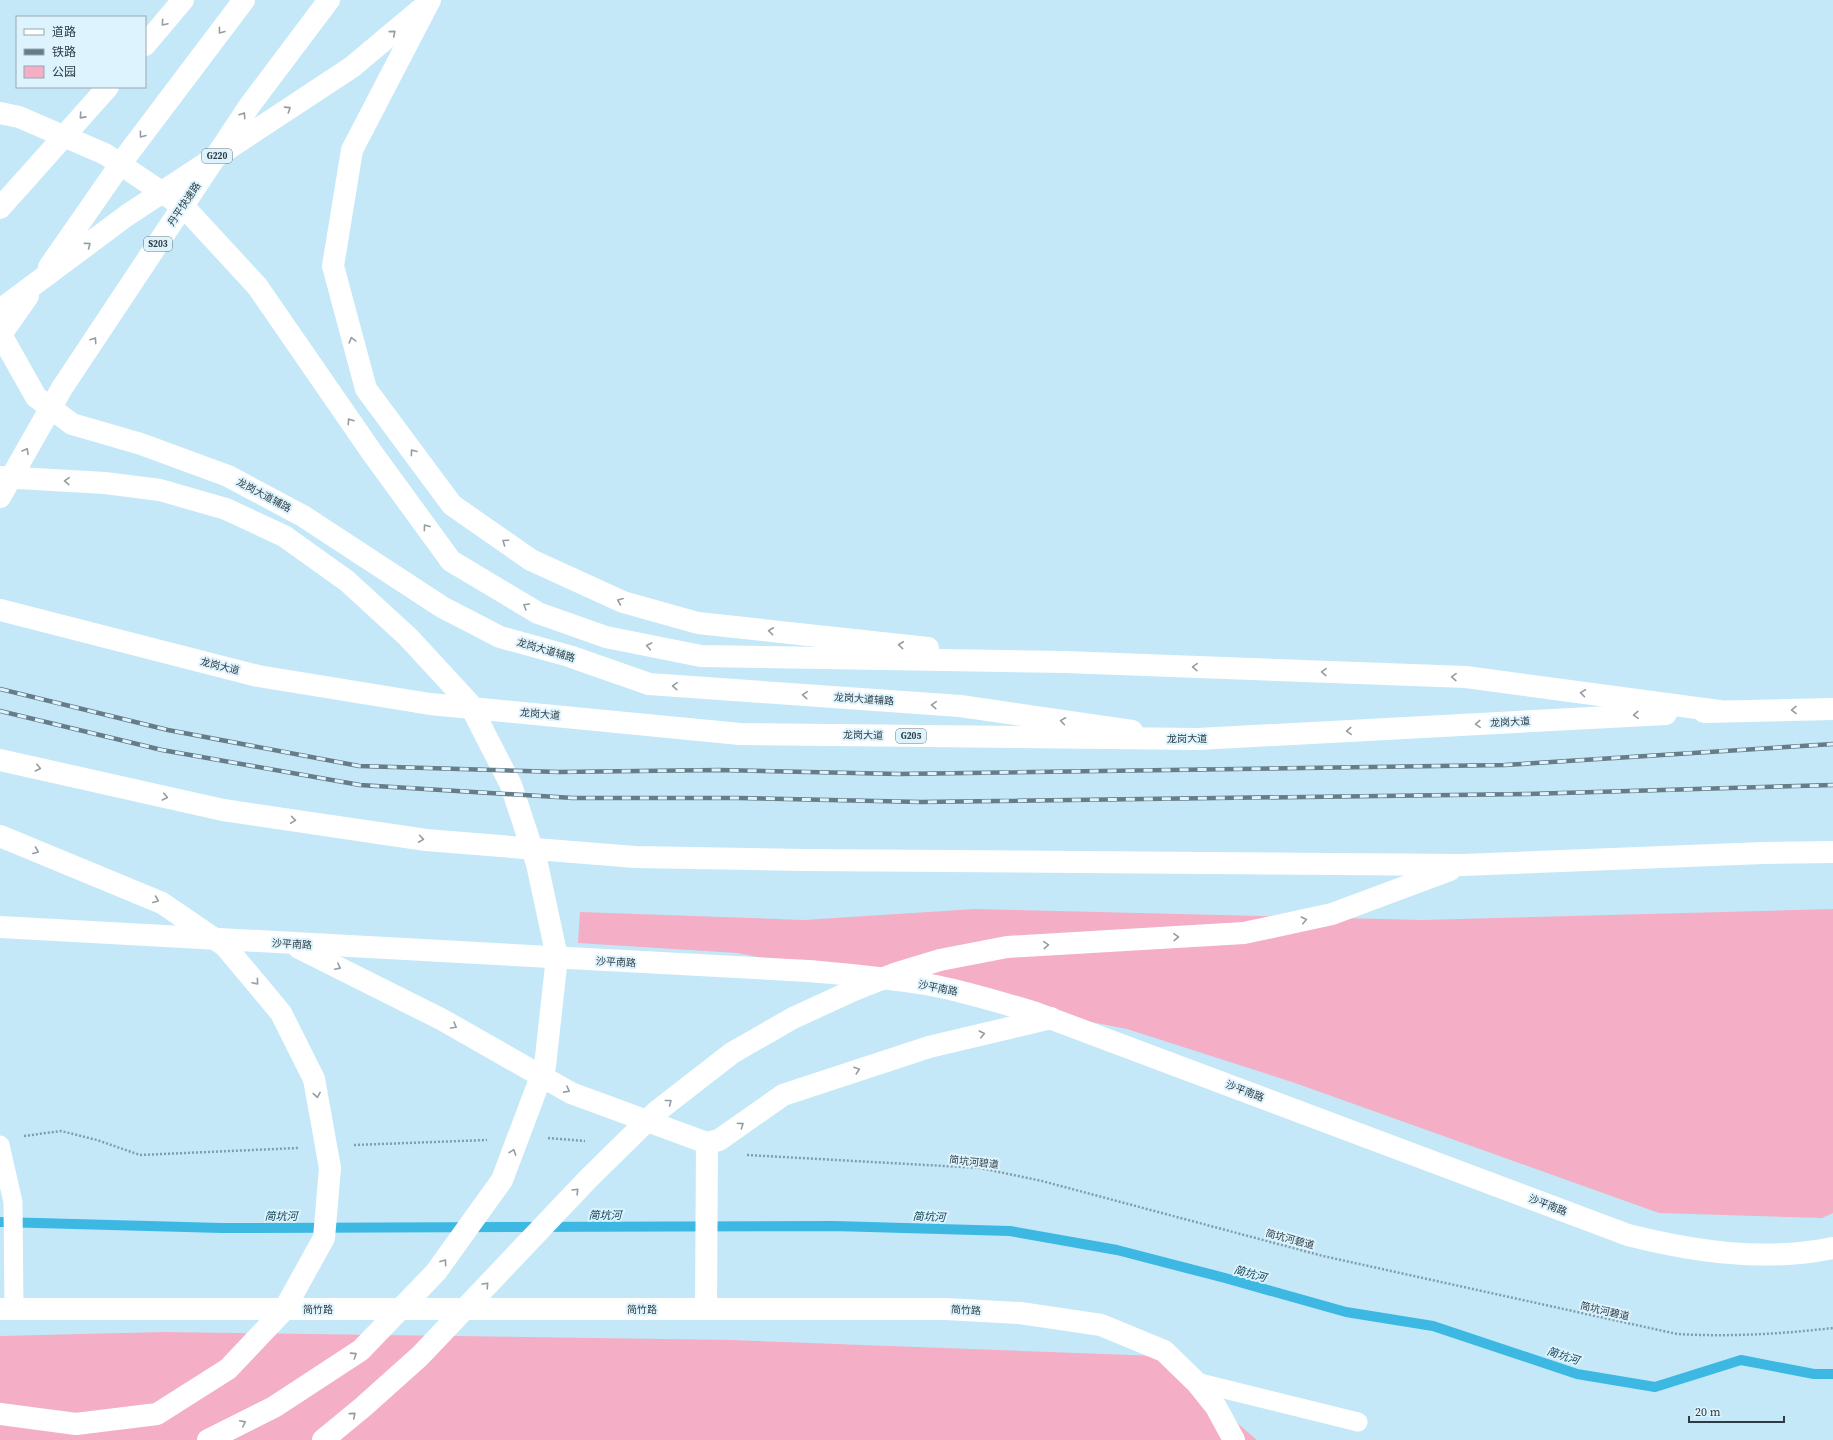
<svg xmlns="http://www.w3.org/2000/svg" width="1833" height="1440" viewBox="0 0 1833 1440" font-family="'Source Serif 4','Noto Sans SC',serif">
  <style>
    .green { fill: #f4afc6 }
    .lines { fill: none; stroke-linecap: round; stroke-linejoin: round }
    .stream { stroke: #3cb8e3; stroke-width: 10 }
    .path { stroke: #829da9; stroke-width: 2.5; stroke-dasharray: 2 2; stroke-linecap: butt }
    .lane { stroke: #fff; stroke-width: 19 }
    .secondary { stroke: #fff; stroke-width: 22 }
    .highway { stroke: #fff; stroke-width: 22 }
    .rail-casing { stroke: #667c87; stroke-width: 4.5 }
    .rail { stroke: #ddf3fd; stroke-width: 3; stroke-dasharray: 9; stroke-linecap: butt }
    .oneway { stroke: #969da0 }
    .labels { text-anchor: middle; dominant-baseline: central; stroke-width: 4; stroke-linejoin: round; paint-order: stroke }
    .shield { fill: #ddf3fd; stroke: #62727a; stroke-width: 1 }
    .shield-label { font-size: 9px; font-weight: bold; fill: #2d3b42 }
    .street-label { font-size: 10px; fill: #2d3b42; stroke: #ddf3fd }
    .water-label { font-size: 11px; font-style: italic; fill: #093f51; stroke: #ddf3fd }
  </style>
  <rect width="100%" height="100%" fill="#c4e8f8"/>
  <g class="green">
    <path d="M975,909L1422,920L1833,909V1213L1822,1218L1659,1213L1295,1083L1127,1029L737,953L578,943L580,912L804,920Z"/>
    <path d="M164,1332L732,1340L1158,1356L1257,1440H0V1336Z"/>
  </g>
  <g class="lines">
    <path class="stream" d="M0,1222L222,1228L834,1226L1010,1231L1117,1250L1225,1278L1346,1312L1433,1326L1577,1374L1655,1387L1741,1360L1814,1374H1833"/>
    <g class="path">
      <path d="M24,1136L61,1131L97,1140L140,1155L298,1148"/>
      <path d="M548,1138L585,1141"/>
      <path d="M354,1145L487,1140"/>
      <path d="M747,1155L980,1168L1042,1181L1323,1256L1677,1334C1729,1337 1781,1334 1833,1328"/>
    </g>
    <g class="lane">
      <path d="M0,1145L13,1202L14,1309"/>
      <path d="M1196,1382L1358,1422"/>
    </g>
    <g class="secondary">
      <path d="M0,333L36,397L72,424L141,444L228,476L303,516L442,607L500,637L569,656L649,684L960,706L1132,731"/>
      <path d="M0,927L808,971C851,975 894,978 936,986C970,993 1003,1003 1036,1013L1628,1235C1696,1252 1764,1262 1833,1248"/>
      <path d="M299,948L441,1019L571,1093L707,1143L719,1140L783,1095L929,1047L1051,1018"/>
      <path d="M0,1309H946L1020,1313L1101,1325L1164,1351L1196,1382L1216,1407L1234,1440"/>
      <path d="M706,1309L707,1143"/>
    </g>
    <g class="highway">
      <path d="M430,0L352,150L333,266L366,389L452,505L531,560L623,602L698,623L928,648"/>
      <path d="M145,45L183,0"/>
      <path d="M0,113L19,117L105,154L185,208L257,286L373,454L451,561L538,613L606,637L701,656L1065,662L1466,677L1719,711"/>
      <path d="M0,208L108,87"/>
      <path d="M49,267L124,159L244,0"/>
      <path d="M0,310L126,216L352,67L420,10"/>
      <path d="M0,336L28,296"/>
      <path d="M0,477L105,483L160,490L226,509L284,536L347,581L408,637L469,703L511,785L537,864L557,957L545,1066L502,1180L436,1272L361,1350L274,1407L208,1440"/>
      <path d="M0,497L62,388L250,105L329,0"/>
      <path d="M0,610L258,676L430,704L740,734L1198,739L1666,714"/>
      <path d="M1704,712L1833,709"/>
      <path d="M0,760L223,810L426,840L635,857L804,860L1463,865L1763,853L1833,852"/>
      <path d="M0,836L162,903L225,946L281,1013L314,1079L330,1168L324,1238L284,1310L228,1369L157,1414L76,1424L0,1414"/>
      <path d="M323,1440L363,1407L420,1356L588,1179L656,1112L732,1053L793,1018L854,990L897,973L940,960L1007,947L1244,933L1332,914L1450,870"/>
    </g>
    <g class="rail-casing">
      <g id="rail">
        <path d="M0,689L168,730L359,766L559,772L719,770L899,774L1505,765L1833,744"/>
        <path d="M0,711L162,750L360,785L573,798H739L921,802L1528,794L1833,785"/>
      </g>
    </g>
    <use href="#rail" class="rail"/>
  </g>
  <defs><path id="oneway-chevron" d="M-2-3.5L2.5 0L-2 3.5" fill="none" stroke-width="1.6" stroke-linecap="round" stroke-linejoin="round"/></defs>
  <g class="oneway">
    <use href="#oneway-chevron" transform="translate(164 23) rotate(130)"/>
    <use href="#oneway-chevron" transform="translate(221 31) rotate(127)"/>
    <use href="#oneway-chevron" transform="translate(393 33) rotate(-40)"/>
    <use href="#oneway-chevron" transform="translate(288 109) rotate(-33)"/>
    <use href="#oneway-chevron" transform="translate(243 115) rotate(-56)"/>
    <use href="#oneway-chevron" transform="translate(82 116) rotate(132)"/>
    <use href="#oneway-chevron" transform="translate(142 135) rotate(127)"/>
    <use href="#oneway-chevron" transform="translate(88 245) rotate(-37)"/>
    <use href="#oneway-chevron" transform="translate(94 340) rotate(-56)"/>
    <use href="#oneway-chevron" transform="translate(352 340) rotate(-105)"/>
    <use href="#oneway-chevron" transform="translate(350 421) rotate(-124)"/>
    <use href="#oneway-chevron" transform="translate(26 451) rotate(-60)"/>
    <use href="#oneway-chevron" transform="translate(413 452) rotate(-127)"/>
    <use href="#oneway-chevron" transform="translate(67 481) rotate(-177)"/>
    <use href="#oneway-chevron" transform="translate(426 527) rotate(-126)"/>
    <use href="#oneway-chevron" transform="translate(505 542) rotate(-145)"/>
    <use href="#oneway-chevron" transform="translate(620 601) rotate(-158)"/>
    <use href="#oneway-chevron" transform="translate(526 606) rotate(-149)"/>
    <use href="#oneway-chevron" transform="translate(771 631) rotate(-174)"/>
    <use href="#oneway-chevron" transform="translate(901 645) rotate(-174)"/>
    <use href="#oneway-chevron" transform="translate(649 646) rotate(-169)"/>
    <use href="#oneway-chevron" transform="translate(1195 667) rotate(-178)"/>
    <use href="#oneway-chevron" transform="translate(1324 672) rotate(-178)"/>
    <use href="#oneway-chevron" transform="translate(1454 677) rotate(-178)"/>
    <use href="#oneway-chevron" transform="translate(675 686) rotate(-176)"/>
    <use href="#oneway-chevron" transform="translate(1583 693) rotate(-172)"/>
    <use href="#oneway-chevron" transform="translate(805 695) rotate(-176)"/>
    <use href="#oneway-chevron" transform="translate(934 705) rotate(-176)"/>
    <use href="#oneway-chevron" transform="translate(1794 710) rotate(179)"/>
    <use href="#oneway-chevron" transform="translate(1636 715) rotate(177)"/>
    <use href="#oneway-chevron" transform="translate(1063 721) rotate(-172)"/>
    <use href="#oneway-chevron" transform="translate(1478 724) rotate(177)"/>
    <use href="#oneway-chevron" transform="translate(1349 731) rotate(177)"/>
    <use href="#oneway-chevron" transform="translate(38 768) rotate(13)"/>
    <use href="#oneway-chevron" transform="translate(165 797) rotate(13)"/>
    <use href="#oneway-chevron" transform="translate(293 820) rotate(8)"/>
    <use href="#oneway-chevron" transform="translate(421 839) rotate(8)"/>
    <use href="#oneway-chevron" transform="translate(36 851) rotate(22)"/>
    <use href="#oneway-chevron" transform="translate(156 900) rotate(23)"/>
    <use href="#oneway-chevron" transform="translate(1304 920) rotate(-12)"/>
    <use href="#oneway-chevron" transform="translate(1176 937) rotate(-3)"/>
    <use href="#oneway-chevron" transform="translate(1046 945) rotate(-3)"/>
    <use href="#oneway-chevron" transform="translate(338 967) rotate(27)"/>
    <use href="#oneway-chevron" transform="translate(256 982) rotate(50)"/>
    <use href="#oneway-chevron" transform="translate(454 1026) rotate(30)"/>
    <use href="#oneway-chevron" transform="translate(982 1034) rotate(-13)"/>
    <use href="#oneway-chevron" transform="translate(857 1070) rotate(-18)"/>
    <use href="#oneway-chevron" transform="translate(567 1090) rotate(28)"/>
    <use href="#oneway-chevron" transform="translate(317 1095) rotate(80)"/>
    <use href="#oneway-chevron" transform="translate(669 1102) rotate(-38)"/>
    <use href="#oneway-chevron" transform="translate(741 1125) rotate(-34)"/>
    <use href="#oneway-chevron" transform="translate(513 1152) rotate(-70)"/>
    <use href="#oneway-chevron" transform="translate(576 1191) rotate(-46)"/>
    <use href="#oneway-chevron" transform="translate(444 1262) rotate(-54)"/>
    <use href="#oneway-chevron" transform="translate(486 1285) rotate(-47)"/>
    <use href="#oneway-chevron" transform="translate(354 1355) rotate(-33)"/>
    <use href="#oneway-chevron" transform="translate(353 1415) rotate(-40)"/>
    <use href="#oneway-chevron" transform="translate(243 1423) rotate(-26)"/>
  </g>
  <g class="labels">
    <g class="shield">
      <rect x="202" y="149" width="30" height="14" rx="3"/>
      <rect x="144" y="237" width="28" height="14" rx="3"/>
      <rect x="896" y="729" width="30" height="14" rx="3"/>
    </g>
    <g class="shield-label">
      <text x="217" y="156">G220</text>
      <text x="158" y="244">S203</text>
      <text x="911" y="736">G205</text>
    </g>
    <g class="street-label">
      <text transform="translate(184 204) rotate(-56)">丹平快速路</text>
      <text transform="translate(264 495) rotate(28)">龙岗大道辅路</text>
      <text transform="translate(546 650) rotate(16)">龙岗大道辅路</text>
      <text transform="translate(220 666) rotate(14)">龙岗大道</text>
      <text transform="translate(864 699) rotate(4)">龙岗大道辅路</text>
      <text transform="translate(540 714) rotate(5)">龙岗大道</text>
      <text transform="translate(1510 722) rotate(-3)">龙岗大道</text>
      <text transform="translate(863 735) rotate(1)">龙岗大道</text>
      <text x="1187" y="738">龙岗大道</text>
      <text transform="translate(292 944) rotate(3)">沙平南路</text>
      <text transform="translate(616 962) rotate(3)">沙平南路</text>
      <text transform="translate(938 988) rotate(11)">沙平南路</text>
      <text transform="translate(1245 1091) rotate(21)">沙平南路</text>
      <text transform="translate(974 1162) rotate(6)">简坑河碧道</text>
      <text transform="translate(1548 1205) rotate(21)">沙平南路</text>
      <text transform="translate(1290 1239) rotate(15)">简坑河碧道</text>
      <text x="318" y="1309">简竹路</text>
      <text x="642" y="1309">简竹路</text>
      <text transform="translate(966 1310) rotate(3)">简竹路</text>
      <text transform="translate(1605 1311) rotate(13)">简坑河碧道</text>
    </g>
    <g class="water-label">
      <text x="605" y="1215">简坑河</text>
      <text x="281" y="1216">简坑河</text>
      <text transform="translate(929 1217) rotate(2)">简坑河</text>
      <text transform="translate(1250 1274) rotate(15)">简坑河</text>
      <text transform="translate(1563 1356) rotate(18)">简坑河</text>
    </g>
  </g>
  <rect x="16" y="16" width="130" height="72" fill="#ddf3fd" stroke="#97a9b2"/>
  <rect x="24" y="29" width="20" height="6" fill="#ffffff" stroke="#97a9b2"/>
  <text x="52" y="36" font-size="12" fill="#2d3b42">道路</text>
  <rect x="24" y="49" width="20" height="6" fill="#667c87" stroke="#97a9b2"/>
  <text x="52" y="56" font-size="12" fill="#2d3b42">铁路</text>
  <rect x="24" y="66" width="20" height="12" fill="#f4afc6" stroke="#97a9b2"/>
  <text x="52" y="76" font-size="12" fill="#2d3b42">公园</text>
  <path d="M1689 1416v6h95v-6" fill="none" stroke="#2d3b42" stroke-width="2"/>
  <text x="1695" y="1416" font-size="12" fill="#2d3b42" stroke="#ddf3fd" stroke-width="3" paint-order="stroke">20 m</text>
</svg>
